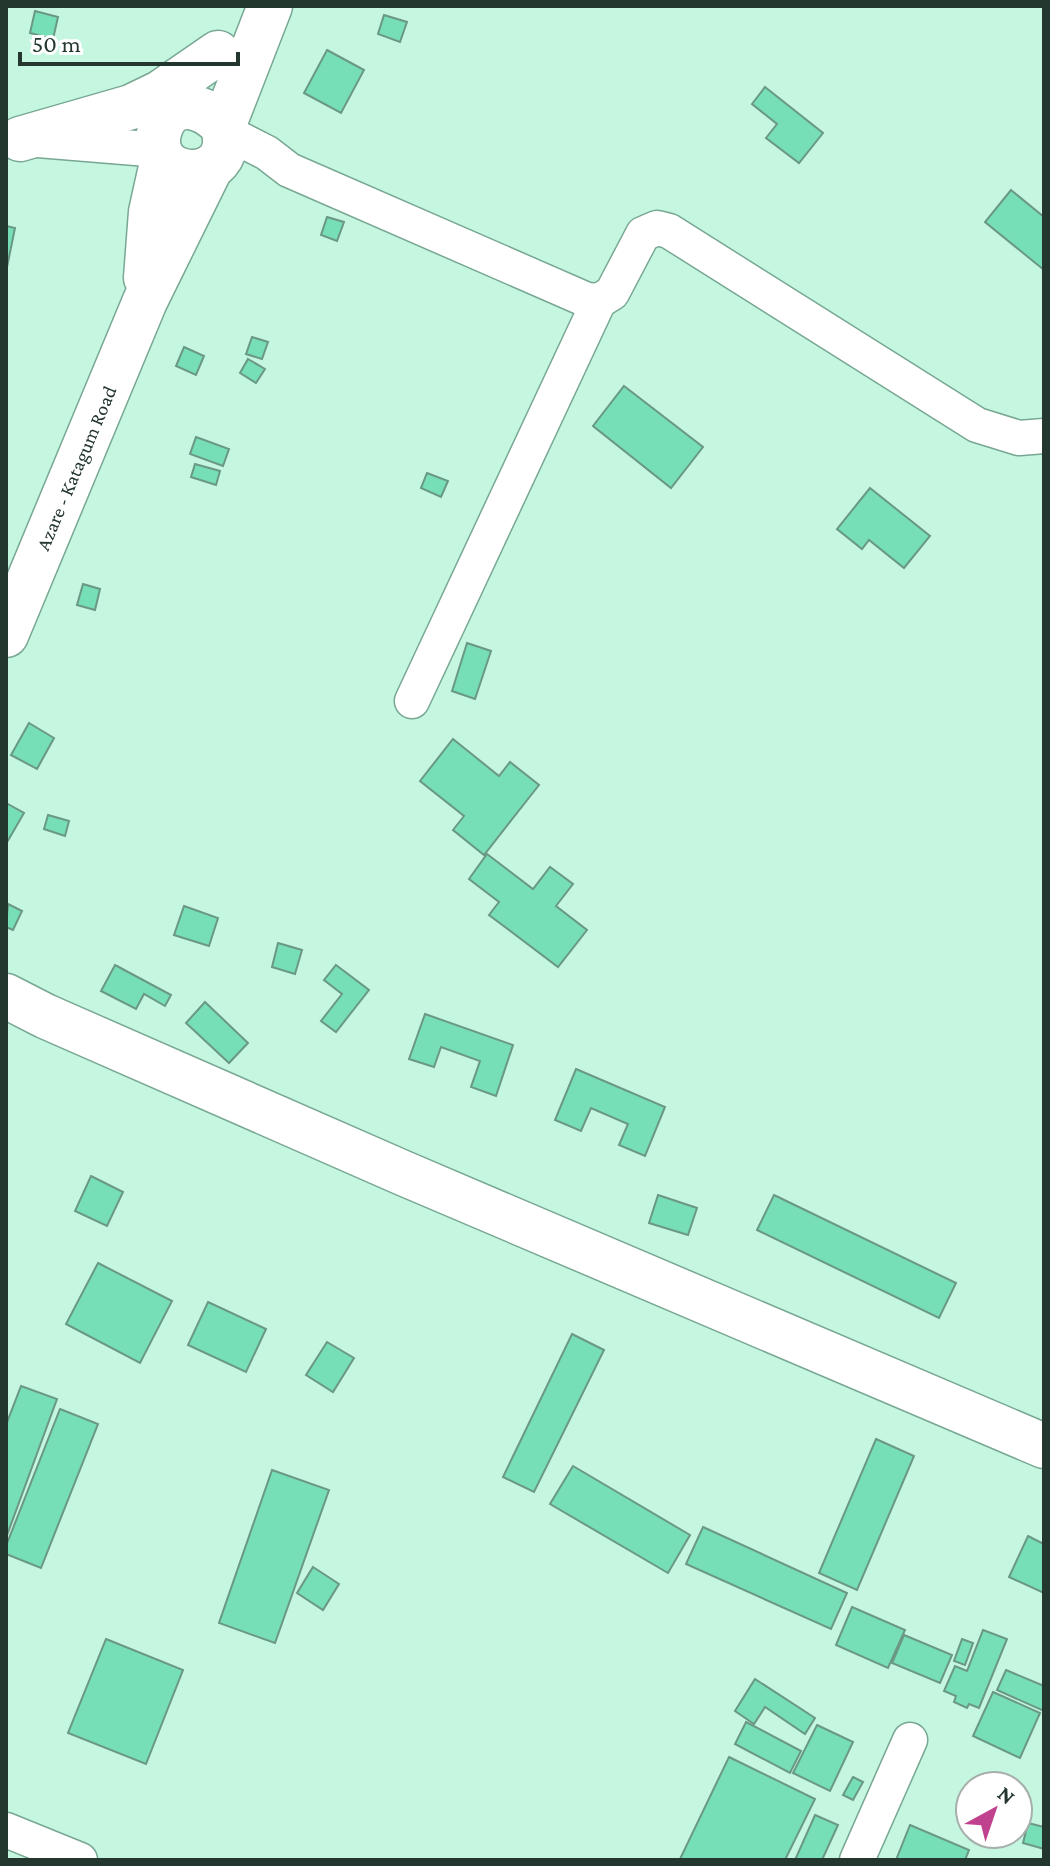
<svg xmlns="http://www.w3.org/2000/svg" width="1050" height="1866" viewBox="0 0 1050 1866" font-family="'Crimson Pro',serif">
  <style>
    .building { fill: #76dfb7; stroke: #6a9885; stroke-width: 2 }
    .lines { fill: none; stroke-linecap: round; stroke-linejoin: round }
    .minor-casing { stroke: #78a793; stroke-width: 37 }
    .tertiary-casing { stroke: #78a793; stroke-width: 47 }
    .primary-casing { stroke: #78a793; stroke-width: 47 }
    .minor { stroke: #fff; stroke-width: 34 }
    .tertiary { stroke: #fff; stroke-width: 44 }
    .primary { stroke: #fff; stroke-width: 44 }
    .labels { text-anchor: middle; dominant-baseline: central; stroke-width: 6; stroke-linejoin: round; paint-order: stroke }
    .street-label { font-size: 20px; fill: #24372f; stroke: #fff }
  </style>
  <rect width="100%" height="100%" fill="#c4f6e0"/>
  <g class="building">
    <path d="M35,11L58,17L53,39L30,33Z"/>
    <path d="M384,15L407,22L400,42L378,34Z"/>
    <path d="M327,50L364,70L341,113L304,93Z"/>
    <path d="M765,87L823,133L799,163L766,138L777,124L752,104Z"/>
    <path d="M1011,190L1044,217V270L985,222Z"/>
    <path d="M327,217L344,222L337,241L321,235Z"/>
    <path d="M6,226L15,228L6,272Z"/>
    <path d="M252,337L268,342L262,359L246,354Z"/>
    <path d="M184,347L204,356L196,375L176,366Z"/>
    <path d="M248,359L265,369L256,383L240,373Z"/>
    <path d="M624,386L703,447L671,488L593,426Z"/>
    <path d="M196,437L229,449L223,466L190,454Z"/>
    <path d="M195,464L220,471L216,485L191,477Z"/>
    <path d="M427,473L448,481L441,497L421,488Z"/>
    <path d="M870,488L930,536L904,568L869,540L862,549L837,529Z"/>
    <path d="M83,584L100,589L95,610L77,605Z"/>
    <path d="M467,643L491,651L475,699L452,691Z"/>
    <path d="M29,723L54,738L37,769L11,755Z"/>
    <path d="M453,739L499,776L510,762L539,785L484,855L453,830L464,816L420,781Z"/>
    <path d="M6,803L24,813L6,844Z"/>
    <path d="M48,815L69,821L65,836L44,829Z"/>
    <path d="M487,854L533,889L550,867L573,884L556,906L587,930L558,967L489,915L499,902L469,879Z"/>
    <path d="M8,904L22,911L13,930L6,927Z"/>
    <path d="M184,906L218,918L209,946L174,935Z"/>
    <path d="M278,943L302,950L295,974L272,967Z"/>
    <path d="M115,965L171,995L165,1006L144,994L136,1009L101,991Z"/>
    <path d="M336,965L369,990L336,1032L321,1021L342,994L324,980Z"/>
    <path d="M205,1002L248,1043L229,1063L186,1023Z"/>
    <path d="M425,1014L513,1045L496,1096L471,1087L480,1061L441,1047L434,1067L409,1059Z"/>
    <path d="M576,1069L665,1107L645,1156L619,1145L628,1124L591,1108L581,1131L555,1120Z"/>
    <path d="M91,1176L123,1192L107,1226L75,1211Z"/>
    <path d="M658,1195L697,1208L688,1235L649,1223Z"/>
    <path d="M774,1195L956,1283L939,1318L757,1230Z"/>
    <path d="M98,1263L172,1301L140,1363L66,1324Z"/>
    <path d="M208,1302L266,1329L246,1372L188,1345Z"/>
    <path d="M572,1334L604,1350L534,1492L503,1477Z"/>
    <path d="M327,1342L354,1358L333,1392L306,1375Z"/>
    <path d="M21,1386L57,1399L6,1538V1425Z"/>
    <path d="M60,1409L98,1424L41,1568L6,1554V1546Z"/>
    <path d="M876,1439L914,1456L857,1590L819,1573Z"/>
    <path d="M573,1466L690,1535L668,1573L550,1504Z"/>
    <path d="M272,1470L329,1490L275,1643L219,1623Z"/>
    <path d="M703,1527L847,1593L831,1629L686,1564Z"/>
    <path d="M1028,1536L1044,1544V1593L1009,1577Z"/>
    <path d="M313,1567L339,1584L323,1610L297,1593Z"/>
    <path d="M852,1607L905,1630L888,1668L836,1645Z"/>
    <path d="M983,1630L1007,1639L979,1708L969,1704L967,1708L954,1702L956,1696L944,1691L955,1666L967,1671Z"/>
    <path d="M904,1635L952,1655L940,1683L892,1663Z"/>
    <path d="M106,1639L183,1670L146,1764L68,1733Z"/>
    <path d="M962,1639L973,1643L965,1665L954,1661Z"/>
    <path d="M1006,1670L1044,1686V1711L997,1690Z"/>
    <path d="M755,1679L815,1718L805,1734L765,1707L754,1724L735,1711Z"/>
    <path d="M993,1692L1040,1713L1020,1758L973,1736Z"/>
    <path d="M746,1722L801,1751L790,1773L735,1744Z"/>
    <path d="M817,1725L853,1742L830,1791L793,1773Z"/>
    <path d="M729,1757L815,1799L785,1860L680,1859Z"/>
    <path d="M853,1777L863,1782L853,1800L843,1795Z"/>
    <path d="M815,1815L838,1825L822,1860H795Z"/>
    <path d="M1028,1823L1044,1827V1849L1023,1843Z"/>
    <path d="M910,1825L969,1850L965,1860H896Z"/>
  </g>
  <g class="lines">
    <g class="minor-casing">
      <g id="minor">
        <path d="M224,131L267,153L289,170L587,300L599,301L612,293L643,234L657,228L669,231L977,425L1019,438L1044,436"/>
        <path d="M38,140L160,150"/>
        <path d="M412,701L599,301"/>
        <path d="M6,1830L80,1860"/>
        <path d="M857,1860L910,1740"/>
      </g>
    </g>
    <g class="tertiary-casing">
      <path id="tertiary" d="M6,996L45,1016L403,1173L1044,1446"/>
    </g>
    <g class="primary-casing">
      <g id="primary">
        <path d="M223,127C206,105 171,95 160,129C143,184 240,189 223,127L270,6"/>
        <path d="M20,139L131,107L160,93L218,53"/>
        <path d="M146,278L151,212L163,158"/>
        <path d="M6,635L145,301L211,167"/>
      </g>
    </g>
    <use href="#minor" class="minor"/>
    <use href="#tertiary" class="tertiary"/>
    <use href="#primary" class="primary"/>
  </g>
  <g class="labels">
    <g class="street-label">
      <text transform="translate(76 468) rotate(-67)">Azare - Katagum Road</text>
    </g>
  </g>
  <rect width="1050" height="1866" fill="none" stroke="#24372f" stroke-width="16"/>
  <g transform="translate(994 1810) rotate(40)"><circle r="38" fill="#ffffff" stroke="#a7afac" stroke-width="2"/>
  <path d="M0-6L14 30L0 20L-14 30Z" fill="#c0428f"/>
  <text y="-12" font-size="22" font-weight="bold" text-anchor="middle" fill="#24372f">N</text>
  </g>
  <path d="M20 52v12h218v-12" fill="none" stroke="#24372f" stroke-width="4"/>
  <text x="32" y="52" font-size="24" fill="#24372f" stroke="#ffffff" stroke-width="6" paint-order="stroke">50 m</text>
</svg>
